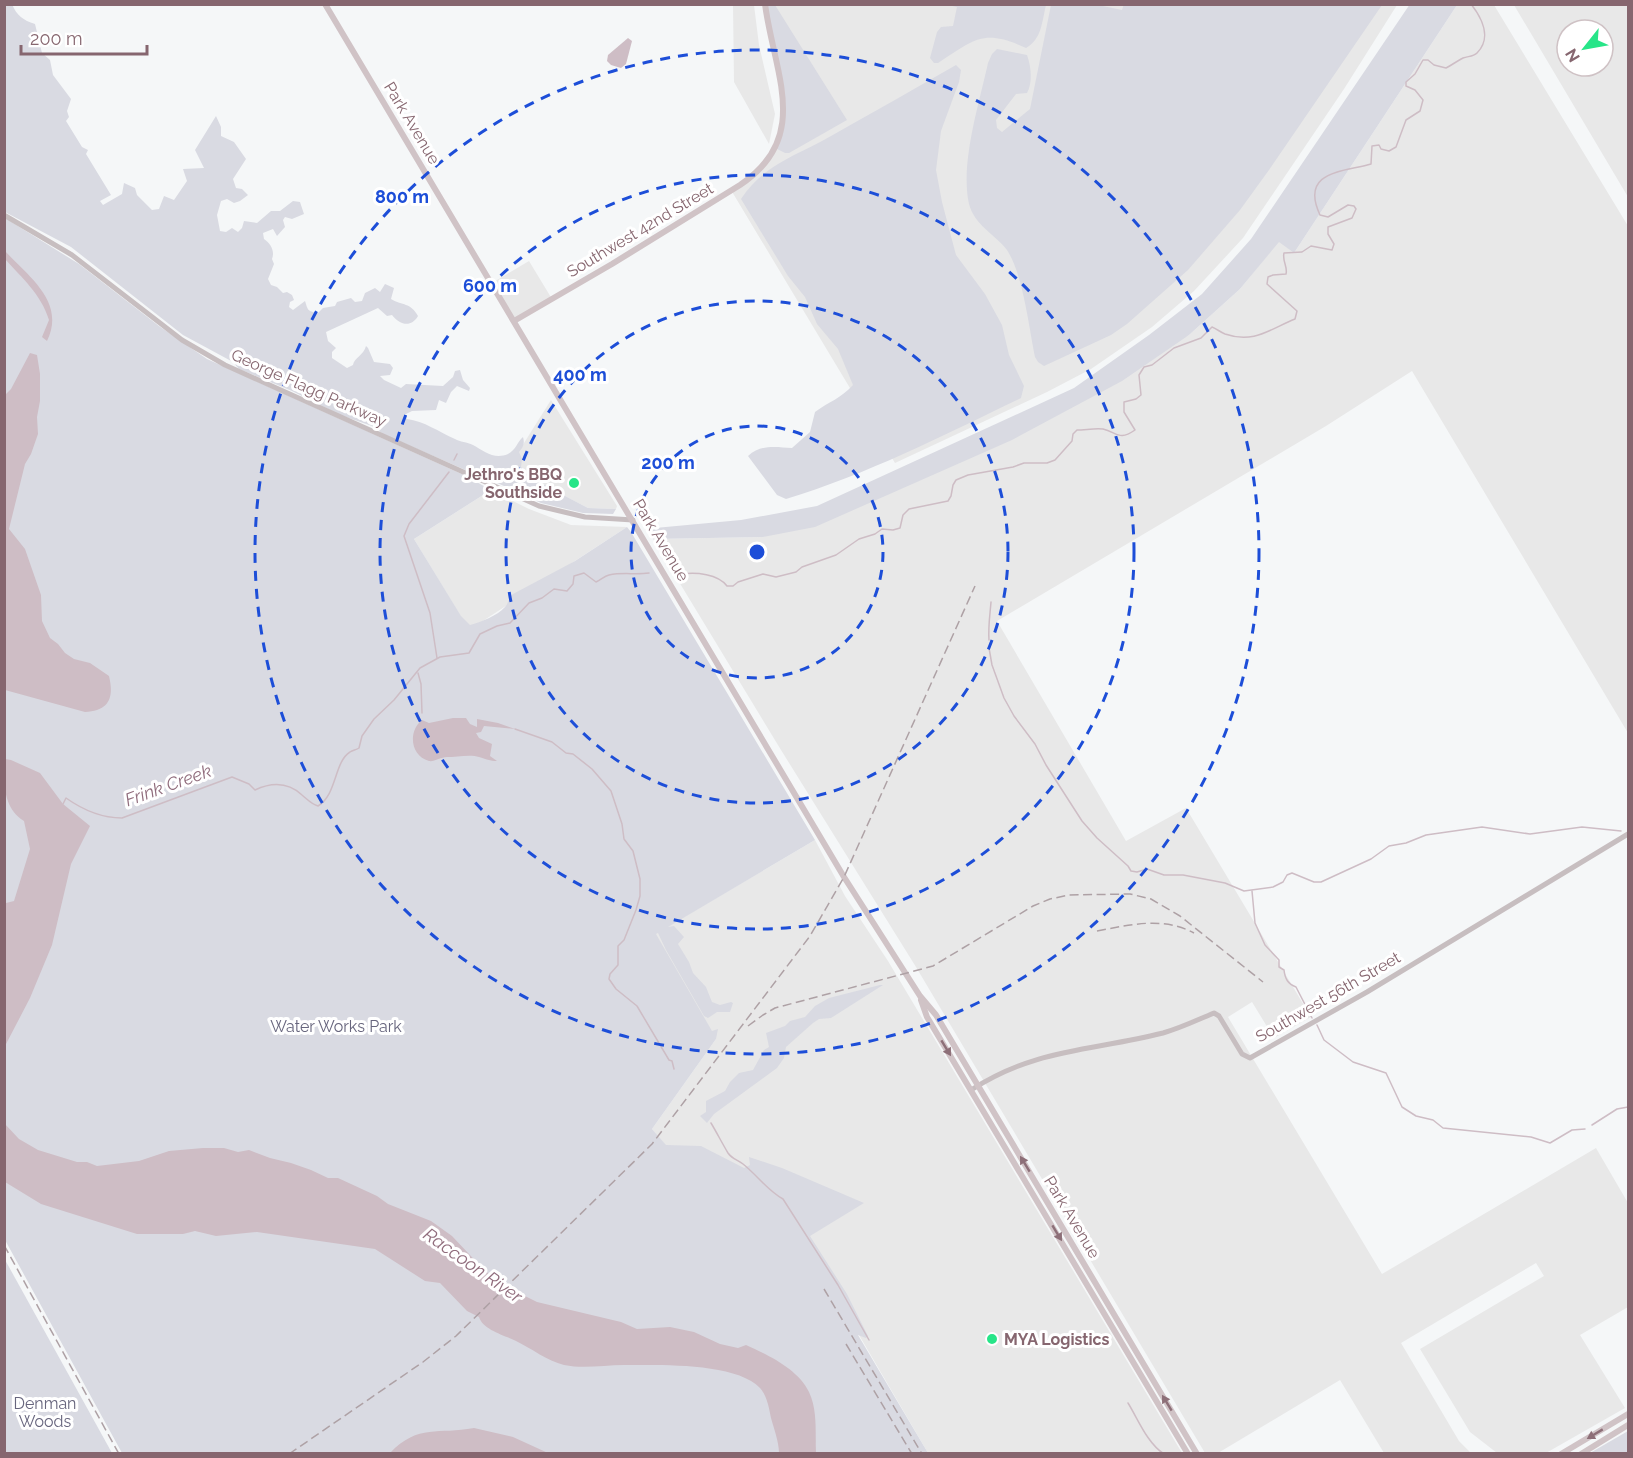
<svg xmlns="http://www.w3.org/2000/svg" width="1633" height="1458" viewBox="0 0 1633 1458" font-family="Raleway,sans-serif">
  <style>
    .built { fill: #e8e8e8; fill-rule: evenodd }
    .green { fill: #d9dae2 }
    .water { fill: #cebdc5 }
    .lines { fill: none; stroke-linecap: round; stroke-linejoin: round }
    .stream { stroke: #cebdc5; stroke-width: 1.5 }
    .tertiary { stroke: #c7bec0; stroke-width: 5 }
    .secondary { stroke: #d0c3c6; stroke-width: 6 }
    .primary { stroke: #d0c3c6; stroke-width: 6 }
    .rail { stroke: #aea1a5; stroke-width: 1.5; stroke-dasharray: 9 4.5; stroke-linecap: butt }
    .oneway { fill: #8d6f78 }
    .ring { fill: none; stroke: #1d4ed8; stroke-width: 3; stroke-dasharray: 10 8 }
    .poi-dot { fill: #27e588; stroke: #fff; stroke-width: 2 }
    .labels { text-anchor: middle; dominant-baseline: central; stroke-width: 6; stroke-linejoin: round; paint-order: stroke }
    .street-label { font-size: 16px; fill: #86666f; stroke: #fff }
    .poi-label { font-size: 16px; font-weight: bold; fill: #86666f; stroke: #fff; text-anchor: end }
    .park-label { font-size: 16px; fill: #67657d; stroke: #fff }
    .water-label { font-size: 18px; font-style: italic; fill: #906c7c; stroke: #fff }
    .centre { fill: #1d4ed8; stroke: #fff; stroke-width: 3 }
    .ring-label { font-size: 18px; text-anchor: middle; font-weight: bold; fill: #1d4ed8; stroke: #fff; stroke-width: 6; stroke-linejoin: round; paint-order: stroke }
  </style>
  <rect width="100%" height="100%" fill="#f5f7f8"/>
  <g class="built">
    <path d="M733,5H754L759,45L775,114L769,144L734,82Z"/>
    <path d="M765,5H1397L1344,89L1243,238L1194,291L1152,327L1091,369L1047,392L895,463L731,190L751,177L772,153L784,110Z"/>
    <path d="M1457,5H1494L1628,226V733L1412,371L1326,426L997,621L1126,841L1186,808L1311,1017L1274,1038L1252,1002L1228,1017L1382,1274L1596,1148L1628,1203V1307L1580,1335L1625,1408L1546,1453H1497L1470,1432L1420,1349L1544,1276L1536,1263L1401,1343L1459,1441L1471,1453H1384L1340,1380L1218,1453H1205L916,967L781,750L653,539L763,537L1189,335L1240,289L1279,241L1294,253Z"/>
    <path d="M1514,5H1628V197ZM1567,30H1603V66H1567Z"/>
    <path d="M529,261L552,299L514,321L492,283Z"/>
    <path d="M551,400L617,506L616,509L588,508L509,467Z"/>
    <path d="M491,490L529,509L571,525L627,527L469,630L414,539Z"/>
    <path d="M815,840L845,896L888,961L1182,1453H928L790,1217L666,1146L652,1129L716,1039L655,934Z"/>
  </g>
  <g class="green">
    <path d="M12,4C17,16 23,20 35,24L42,53L50,60L53,75L71,99L67,111L69,117L66,121L82,147L88,150L86,154L111,195L100,201L103,205L122,194L124,183L135,188L137,195L152,210L159,209L164,196L174,200L187,181L183,169L204,168L195,150L216,116L221,127V136L234,142L246,159L233,179L236,188L242,189L248,195L240,201L234,203L227,199L221,201L217,215L220,231L226,232L232,228L238,232L242,228L244,221L257,223L271,211H280L293,201L300,202L304,214L292,219L285,217L283,220L285,227L277,236L273,229L263,233L264,239C271,244 275,251 272,259L274,264L268,279L271,285L277,287L283,293L287,292L292,295L294,300L290,302L289,307L293,310L305,301C308,310 307,311 318,313L323,308L335,306L337,302L351,298L355,302L362,301L365,293L375,288L380,292L385,284L394,288L391,299C403,306 410,302 418,316C411,328 400,325 392,315L387,316L378,308L326,332L328,341L336,348L332,352V358L347,368L353,365C354,358 364,355 366,346L368,348L374,362L390,364L393,368L390,375L380,376L384,380L401,388L406,384L443,386L453,377L455,371L460,370L463,380L470,388L469,391L457,386L451,392L446,403L439,400L436,410L412,411L404,415L407,419C424,421 439,432 455,439C460,442 467,442 473,445C484,451 494,460 508,454C516,450 517,442 523,437C525,444 523,447 519,452L522,459L521,467L527,476L588,508L616,509L613,514L583,513L541,503L471,471L470,472L383,434L372,426L340,415L292,391L239,369L233,362L183,335L71,247L5,212L4,5Z"/>
    <path d="M1124,4L1382,5L1269,170L1240,210L1188,270L1127,324L1111,335L1044,366L1038,362L1035,357C1029,328 1023,274 1007,250C995,234 975,226 969,204C960,164 979,104 988,63L992,54L997,49L1027,55C1031,66 1033,82 1027,93L1016,94L996,120L997,128L1002,132L1030,109L1051,5H1098L1122,10Z"/>
    <path d="M1410,4L1457,5L1294,253L1279,242L1240,289L1189,335L1122,381L1012,440L815,527L763,537L653,539L650,532L655,528L741,520L817,506L1074,388L1149,335L1202,294L1251,239Z"/>
    <path d="M765,5H775L847,120L789,153H785L775,148L784,110Z"/>
    <path d="M947,5H1046C1042,21 1042,39 1026,48C983,28 974,40 938,63H934L930,58L937,32L941,27L953,26L957,7Z"/>
    <path d="M956,65L961,70L959,82L941,131L936,170L942,202L956,255L985,294L1002,325L1009,355L1024,386L1021,398C944,435 868,474 786,499L777,495L748,456C761,444 776,447 792,448L810,432L815,412C830,401 840,399 853,385L838,349L817,324L805,297L788,276L741,199C764,164 796,156 831,136C872,113 914,89 956,65Z"/>
    <path d="M5,218L79,264L159,326L207,359L464,475L491,490L414,539L461,616L470,625C481,622 497,616 505,607C509,603 508,598 513,594L575,561L627,527L631,532L815,840L668,927L674,926L684,937L678,944L689,962L693,973L706,987L712,1002L720,1005L731,1002L733,1003L730,1012H717L708,1018L704,1016L666,950L658,933L656,934L712,1031L718,1029L716,1039L652,1129L666,1145L701,1146L744,1168L750,1165L749,1157L782,1168L864,1203L810,1236L847,1294L868,1336L866,1338L858,1335L928,1453H122L5,1240Z"/>
    <path d="M880,985H883L831,1018L819,1019L813,1023L786,1047L784,1058L777,1068L714,1114L707,1123L700,1116L706,1112V1101L725,1091L730,1082L739,1073L753,1070L764,1050L769,1047L766,1033L785,1026L790,1021L805,1017L815,1006L829,998Z"/>
    <path d="M4,1258L112,1453H5Z"/>
    <path d="M1628,1431V1453H1590Z"/>
  </g>
  <g class="water">
    <path d="M628,38L632,41L626,64L621,68L611,65L607,61L608,55Z"/>
    <path d="M5,251C29,277 66,302 47,341L42,337L49,320C41,294 22,278 5,259Z"/>
    <path d="M30,353L37,355L40,374V401L37,417L38,434L31,454L25,464L9,529L25,549L41,595L42,621L50,638L58,644L65,653L74,659L90,663L109,676C114,697 110,711 85,712L5,690V395L11,389Z"/>
    <path d="M453,718H466L470,724L477,727V719L498,723L515,729L484,726L481,732L476,733L479,738L492,744L490,756L497,761C490,761 486,759 479,757C471,754 456,757 447,757C441,757 434,762 429,761C410,756 408,731 422,720L429,723Z"/>
    <path d="M5,759L11,760L40,773L63,804L90,826L71,864L52,945L30,998L5,1046V912L6,903L14,901L30,849L24,821C2,807 4,782 5,759Z"/>
    <path d="M4,1123L19,1139L38,1150L77,1162H87L97,1166L139,1161L169,1151L203,1148H224L238,1152L249,1150L270,1158L291,1163L311,1170L328,1178H338L377,1196L388,1204L431,1221L452,1236L485,1271L505,1286L537,1302L621,1322L637,1329L670,1327L694,1332L720,1344L738,1348L746,1345C768,1355 798,1369 809,1392C818,1411 815,1434 816,1453H779C779,1442 774,1429 771,1418C769,1408 767,1396 760,1388C736,1362 658,1365 624,1365C604,1365 584,1369 564,1365C547,1361 531,1348 516,1341C504,1335 483,1330 479,1317L467,1311L440,1283L425,1281L375,1249L257,1232L216,1236L195,1231L183,1234H137L41,1204L5,1182Z"/>
    <path d="M474,1428L513,1437L548,1453H390C419,1423 438,1435 474,1428Z"/>
  </g>
  <g class="lines">
    <g class="stream">
      <path d="M454,460L457,454"/>
      <path d="M682,574C696,572 718,574 727,586H733L738,582L763,574L776,577L796,572L802,567L836,555L859,539L875,534L882,529L893,530L900,528L903,515L909,509L948,501L951,496L953,485L956,480L968,475L1013,467L1024,463H1047L1055,460L1072,441L1073,434L1077,430C1085,430 1095,428 1103,429C1118,433 1119,441 1135,430L1124,412V402L1136,399L1141,395L1139,375L1144,367L1152,365L1174,348L1201,338L1212,327C1217,329 1220,332 1225,334C1254,344 1270,329 1295,319L1297,311L1267,284L1268,277L1273,275L1286,274C1288,267 1282,261 1284,253L1302,252L1311,246L1332,250L1334,244L1328,234V227L1352,218L1356,209L1354,206L1348,205L1328,217L1320,215C1299,170 1345,172 1371,164L1372,146L1379,145L1381,149L1389,151L1396,147L1406,120L1420,111L1423,100L1415,90L1406,86V82L1415,74L1423,60H1428L1434,65L1446,68C1452,65 1457,61 1463,58C1468,56 1473,57 1477,53C1492,38 1482,18 1471,4"/>
      <path d="M989,640C988,627 990,615 991,602"/>
      <path d="M989,648L992,665L1004,698L1014,716L1035,744L1046,765L1082,821L1097,838L1128,866L1131,871L1137,872L1147,869L1164,875H1183L1225,883L1244,891L1273,887L1283,882L1287,875L1292,873L1314,882H1321L1371,859L1389,846L1406,843L1426,835L1482,827L1530,834L1582,827L1621,831"/>
      <path d="M437,658L430,613L404,536L409,524L449,472"/>
      <path d="M418,673L421,684L422,713"/>
      <path d="M515,729L552,742L566,753L573,754L592,769L611,791L622,824L624,839L633,851L640,879V896L636,910L624,940L618,946V965L610,974L609,979L616,989L637,1006L669,1060L672,1061L674,1069"/>
      <path d="M63,804L66,798C83,810 101,818 122,818L232,777L249,784L255,790C272,782 288,782 302,795C308,800 311,804 318,806C337,795 334,762 350,752C353,750 356,750 359,748L362,736L374,719L394,700L420,668L440,657L469,653L480,634L497,626L510,623L529,603L542,598L554,589L567,591L573,584L574,576L584,573L596,582C601,580 604,576 609,575C623,572 635,575 649,573"/>
      <path d="M1252,891L1255,923L1265,945L1279,960V967L1284,970C1285,979 1288,984 1296,987L1312,1018"/>
      <path d="M1317,1025L1324,1040L1353,1062L1386,1073L1402,1107L1416,1116L1433,1120L1443,1128L1531,1137L1550,1143L1572,1130L1585,1129"/>
      <path d="M711,1123C717,1133 722,1143 728,1153C732,1159 738,1160 743,1164C757,1175 767,1190 783,1199L838,1285L869,1340"/>
      <path d="M1592,1125L1617,1109L1628,1107"/>
      <path d="M1128,1403C1138,1419 1147,1443 1164,1454"/>
    </g>
    <g class="tertiary">
      <path d="M4,215L72,255L182,340L225,365L539,506L585,517L633,520"/>
      <path d="M971,1090C1036,1048 1092,1051 1163,1033C1181,1028 1197,1020 1214,1013L1219,1016L1242,1054L1250,1058L1367,992L1628,834"/>
    </g>
    <g class="secondary">
      <path d="M325,4L844,877L920,996L936,1015L1197,1454"/>
      <path d="M514,321L612,264L740,185C812,137 774,73 765,4"/>
      <path d="M921,1000L927,1017L1188,1454"/>
    </g>
    <g class="primary">
      <path d="M1561,1454L1628,1414"/>
      <path d="M1581,1454L1628,1425"/>
    </g>
    <g class="rail">
      <path d="M1097,931C1130,925 1162,916 1194,933"/>
      <path d="M748,1026L763,1015L775,1008L933,966L1033,906L1050,899L1069,895L1130,894L1151,899L1180,916L1263,982"/>
      <path d="M4,1245L119,1454"/>
      <path d="M824,1289L922,1454"/>
      <path d="M846,1344L912,1454"/>
      <path d="M289,1454L423,1362L456,1336L652,1144L810,936L844,877L975,586"/>
    </g>
  </g>
  <defs><path id="oneway-solid" d="M-6-.8H1V-3.2L6.5 0L1 3.2V.8H-6Z" transform="scale(1.5)"/></defs>
  <g class="oneway">
    <use href="#oneway-solid" transform="translate(946 1048) rotate(59)"/>
    <use href="#oneway-solid" transform="translate(1025 1164) rotate(-121)"/>
    <use href="#oneway-solid" transform="translate(1057 1233) rotate(59)"/>
    <use href="#oneway-solid" transform="translate(1167 1403) rotate(-121)"/>
    <use href="#oneway-solid" transform="translate(1595 1434) rotate(149)"/>
  </g>
  <g class="ring">
    <circle cx="757" cy="552" r="126"/>
    <circle cx="757" cy="552" r="251"/>
    <circle cx="757" cy="552" r="377"/>
    <circle cx="757" cy="552" r="502"/>
  </g>
  <g class="poi-dot">
    <circle cx="574" cy="483" r="6"/>
    <circle cx="992" cy="1339" r="6"/>
  </g>
  <g class="labels">
    <g class="street-label">
      <text transform="translate(412 123) rotate(59)">Park Avenue</text>
      <text transform="translate(640 230) rotate(-31)">Southwest 42nd Street</text>
      <text transform="translate(309 388) rotate(24)">George Flagg Parkway</text>
      <text transform="translate(661 540) rotate(59)">Park Avenue</text>
      <text transform="translate(1328 997) rotate(-30)">Southwest 56th Street</text>
      <text transform="translate(1072 1217) rotate(59)">Park Avenue</text>
    </g>
    <g class="poi-label">
      <text x="562" y="474">Jethro's BBQ<tspan x="562" dy="18">Southside</tspan></text>
      <text x="1004" y="1339" text-anchor="start">MYA Logistics</text>
    </g>
    <g class="park-label">
      <text x="336" y="1026">Water Works Park</text>
      <text x="45" y="1403">Denman<tspan x="45" dy="18">Woods</tspan></text>
    </g>
    <g class="water-label">
      <text transform="translate(168 785) rotate(-20)">Frink Creek</text>
      <text transform="translate(473 1265) rotate(35)">Raccoon River</text>
    </g>
  </g>
  <circle cx="757" cy="552" r="9" class="centre"/>
  <g class="ring-label">
    <text x="402" y="203">800 m</text>
    <text x="490" y="292">600 m</text>
    <text x="580" y="381">400 m</text>
    <text x="668" y="469">200 m</text>
  </g>
  <rect width="1633" height="1458" fill="none" stroke="#86666f" stroke-width="12"/>
  <g transform="translate(1585 48) rotate(239)"><circle r="28" fill="#ffffff" stroke="#cfc2c5" stroke-width="1.5"/>
  <path d="M0-4.5L10 22L0 15L-10 22Z" fill="#27e588"/>
  <text y="-9" font-size="16" font-weight="bold" text-anchor="middle" fill="#86666f">N</text>
  </g>
  <path d="M21 45v9h126v-9" fill="none" stroke="#86666f" stroke-width="3"/>
  <text x="30" y="45" font-size="18" fill="#86666f" stroke="#ffffff" stroke-width="4.5" paint-order="stroke">200 m</text>
</svg>
